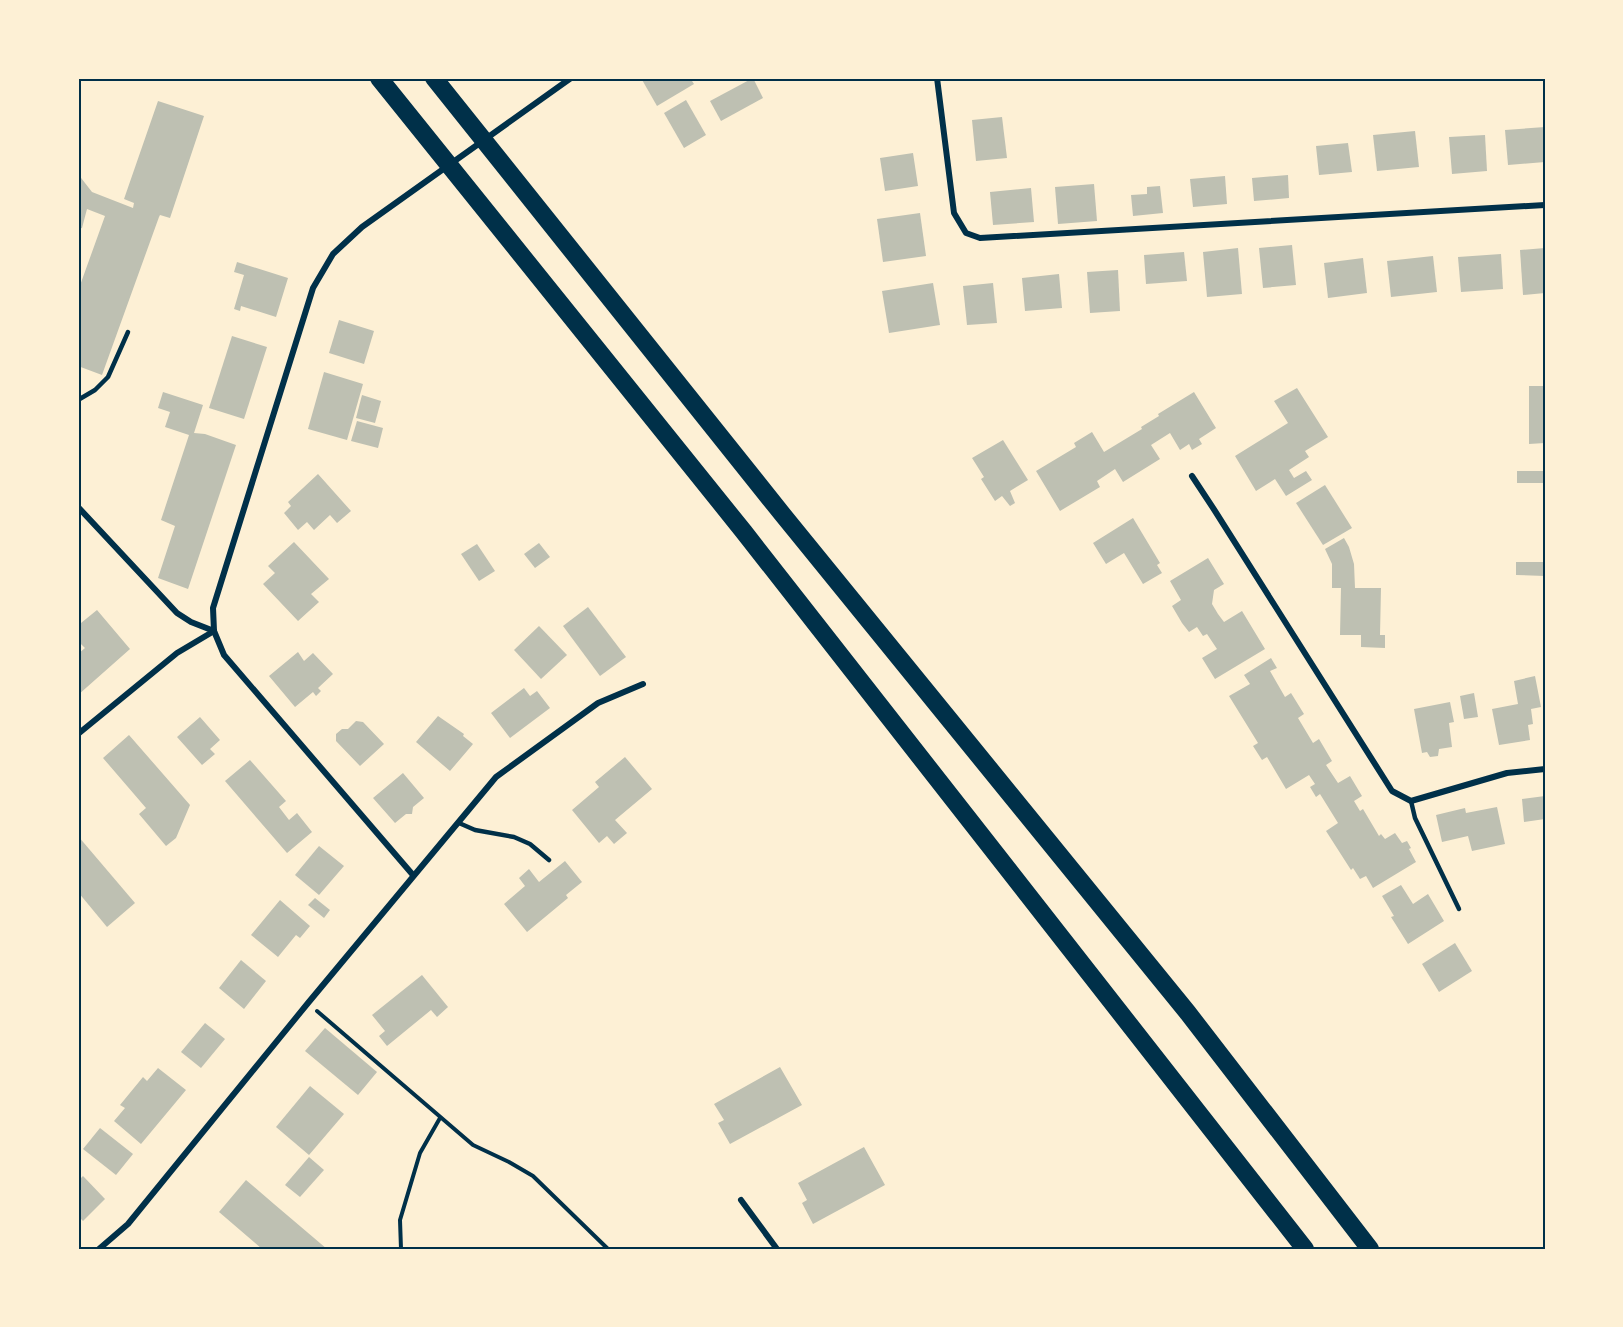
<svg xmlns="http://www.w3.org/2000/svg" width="1623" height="1327" viewBox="0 0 1623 1327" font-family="'Alegreya Sans',sans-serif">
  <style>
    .building { fill: #bec0b2 }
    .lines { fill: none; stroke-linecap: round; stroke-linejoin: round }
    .path { stroke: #003049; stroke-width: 4 }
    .service { stroke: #003049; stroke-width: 4.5 }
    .minor { stroke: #003049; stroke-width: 6 }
    .motorway { stroke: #003049; stroke-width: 18 }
    .neatline { fill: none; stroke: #003049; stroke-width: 2 }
  </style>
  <rect width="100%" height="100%" fill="#fdf0d5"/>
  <g class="building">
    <path d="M641,78H690L694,84L657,106Z"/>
    <path d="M753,78L763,98L721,121L710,101Z"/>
    <path d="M686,100L706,135L684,148L664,113Z"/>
    <path d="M158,101L204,116L170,218L160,215L159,217L102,375L78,366V291L105,216L87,209L82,228L78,229V174L92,192L133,208L134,203L124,199Z"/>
    <path d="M1002,117L1007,158L976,161L972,120Z"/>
    <path d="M1545,127V162L1508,165L1505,130Z"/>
    <path d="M1415,131L1419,167L1377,171L1373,135Z"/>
    <path d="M1485,135L1487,171L1452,174L1449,137Z"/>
    <path d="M1348,143L1352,172L1319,175L1316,146Z"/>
    <path d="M913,153L918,186L885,191L880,158Z"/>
    <path d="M1288,175L1289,198L1254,201L1252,178Z"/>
    <path d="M1225,176L1227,204L1193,207L1190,179Z"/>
    <path d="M1094,184L1097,221L1058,224L1055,187Z"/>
    <path d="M1160,186L1163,213L1133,216L1131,195L1147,194V187Z"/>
    <path d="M1031,188L1034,222L993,225L990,192Z"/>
    <path d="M920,213L926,256L883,262L877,219Z"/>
    <path d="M1292,245L1296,285L1263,288L1259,248Z"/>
    <path d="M1238,248L1242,294L1207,297L1203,252Z"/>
    <path d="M1545,248V293L1523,295L1520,250Z"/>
    <path d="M1184,252L1187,281L1146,284L1144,255Z"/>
    <path d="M1501,254L1503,289L1461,292L1458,257Z"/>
    <path d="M1433,256L1437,292L1391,297L1387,261Z"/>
    <path d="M1363,258L1367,293L1328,298L1324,263Z"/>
    <path d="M237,262L288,278L276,317L241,306L240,311L234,309L244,275L234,272Z"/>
    <path d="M1118,270L1120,311L1090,313L1087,272Z"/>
    <path d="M1059,274L1062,308L1025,311L1022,278Z"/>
    <path d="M933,283L940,325L889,333L882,291Z"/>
    <path d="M993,283L997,323L967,325L963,286Z"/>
    <path d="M339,320L374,331L364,364L329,353Z"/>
    <path d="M232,336L267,347L244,419L209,408Z"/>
    <path d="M324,372L363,384L347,440L308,429Z"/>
    <path d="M1529,386H1545V443L1529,444Z"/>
    <path d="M1297,388L1328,437L1305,451L1309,457L1289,470L1294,478L1306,471L1312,480L1286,496L1275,479L1256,491L1235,456L1288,423L1274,401Z"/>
    <path d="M163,392L203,405L194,433L205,434L236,445L188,589L158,578L175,526L161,520L189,435L165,427L170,412L158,408Z"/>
    <path d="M1194,392L1216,428L1199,439L1202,444L1192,450L1189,444L1180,450L1170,433L1151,445L1160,459L1123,482L1115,469L1097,481L1100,487L1060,511L1036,471L1076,447L1074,443L1092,432L1104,452L1142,429L1141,427L1159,416L1158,414Z"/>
    <path d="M362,395L381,401L375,423L356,418Z"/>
    <path d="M357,421L383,428L378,448L351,441Z"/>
    <path d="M1003,440L1028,480L1010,491L1015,503L1010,506L1002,496L995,501L981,479L984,477L972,458Z"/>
    <rect x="1517" y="471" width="28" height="12"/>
    <path d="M318,474L351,511L337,523L330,515L314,530L307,522L298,530L284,513L291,506L288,502Z"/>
    <path d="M1325,485L1352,528L1323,545L1296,503Z"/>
    <path d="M1133,518L1160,563L1157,565L1162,573L1143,584L1124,553L1106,564L1093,543Z"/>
    <path d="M1344,538L1349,547L1354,564L1355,588H1381L1380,635H1385V648L1361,647V635H1340L1341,588H1332V564L1325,549Z"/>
    <path d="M294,542L329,579L311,594L319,602L298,621L263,584L275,573L268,566Z"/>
    <path d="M539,543L550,557L535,568L524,554Z"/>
    <path d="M477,544L495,571L479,581L461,554Z"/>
    <path d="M1208,558L1224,584L1214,590L1212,604L1218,614L1224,622L1242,611L1265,649L1215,679L1202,658L1217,649L1207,634L1203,636L1197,627L1189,632L1182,623L1172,606L1181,600L1170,581Z"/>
    <path d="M1516,562H1545V576L1516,575Z"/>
    <path d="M588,607L626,657L600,676L563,626Z"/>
    <path d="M97,610L130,649L78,695V654L85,648L78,641V620L81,623Z"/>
    <path d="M539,626L567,655L541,679L514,650Z"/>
    <path d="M298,652L304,661L313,653L333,674L318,688L321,691L316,696L313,692L295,707L269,676Z"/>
    <path d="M1271,658L1277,668L1270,671L1285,697L1291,693L1304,714L1298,718L1313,743L1319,739L1332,761L1326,765L1338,783L1350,776L1362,796L1354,801L1360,811L1363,809L1379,836L1381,834L1385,839L1395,833L1402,843L1407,841L1411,848L1409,849L1416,862L1373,888L1366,876L1360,879L1353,868L1351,870L1326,831L1338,823L1320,794L1316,797L1310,787L1315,784L1309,775L1286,789L1267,757L1262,760L1253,746L1258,743L1229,696L1250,684L1244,675Z"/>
    <path d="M1535,676L1541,707L1531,709L1533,724L1528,725L1530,740L1499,745L1492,709L1518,704L1514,681Z"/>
    <path d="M524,688L530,696L537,691L550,708L510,738L491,713Z"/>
    <path d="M1474,693L1478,717L1464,719L1460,696Z"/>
    <path d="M1450,702L1454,722L1449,723L1452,747L1439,749L1438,756L1430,757L1427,752L1422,753L1414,709Z"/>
    <path d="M438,716L464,734L463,736L473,744L450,771L416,742Z"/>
    <path d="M200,717L220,740L210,749L215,754L202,765L177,737Z"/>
    <path d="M356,721L363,722L384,744L360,766L336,741V734L342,729H348Z"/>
    <path d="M129,735L190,805L176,838L166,846L139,814L146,808L103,758Z"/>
    <path d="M625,757L652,789L615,820L627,833L614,844L607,836L599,843L572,810L599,787L595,782Z"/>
    <path d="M250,760L286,801L279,807L289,820L297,813L312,832L287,853L225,781Z"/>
    <path d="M403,773L424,798L413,807L412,814H406L395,823L373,798Z"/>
    <path d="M1545,796V819L1524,822L1522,799Z"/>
    <path d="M1497,807L1505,844L1472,851L1468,836L1442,842L1436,815L1465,808L1466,813Z"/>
    <path d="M78,836L135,903L107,927L78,892Z"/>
    <path d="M319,846L344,866L319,895L295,875Z"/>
    <path d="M565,861L582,882L566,895L568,898L527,932L504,904L525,886L519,878L529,869L539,882Z"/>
    <path d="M1401,885L1413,904L1428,894L1444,921L1408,944L1391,917L1394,916L1382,896Z"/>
    <path d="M315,898L330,910L324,918L308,905Z"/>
    <path d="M280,900L310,926L300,938L296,935L278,957L251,935Z"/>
    <path d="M1455,943L1472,971L1439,992L1422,964Z"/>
    <path d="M241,960L266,981L244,1009L219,988Z"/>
    <path d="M422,975L448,1007L437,1017L431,1010L387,1046L379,1036L385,1031L372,1015Z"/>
    <path d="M205,1023L225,1039L201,1068L181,1052Z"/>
    <path d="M325,1028L377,1072L358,1095L305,1051Z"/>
    <path d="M780,1067L802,1105L730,1144L718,1123L724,1120L714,1104Z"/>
    <path d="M158,1068L186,1090L141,1144L114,1121L125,1108L120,1105L143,1077L147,1081Z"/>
    <path d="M310,1086L344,1114L309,1155L276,1127Z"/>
    <path d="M100,1128L133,1154L116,1175L83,1149Z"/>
    <path d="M864,1147L885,1185L813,1224L802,1203L807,1200L798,1183Z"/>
    <path d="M309,1157L324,1170L300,1197L285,1185Z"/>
    <path d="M83,1176L105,1199L83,1221L78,1216V1181Z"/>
    <path d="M246,1180L274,1204L327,1249H262L219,1212Z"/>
  </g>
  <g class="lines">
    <g class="path">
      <path d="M317,1011L473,1145L509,1162L533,1176L608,1249"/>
      <path d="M401,1249L400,1220L420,1153L440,1118"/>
    </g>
    <g class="service">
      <path d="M78,400L95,390L108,377L128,332"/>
      <path d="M1411,801L1415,818L1459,909"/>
      <path d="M459,823L475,830L514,837L530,844L549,860"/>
    </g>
    <g class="minor">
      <path d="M937,78L954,213L966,233L980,238L1545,205"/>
      <path d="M1192,476L1215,511L1392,791L1411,801L1507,773L1545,769"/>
      <path d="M78,507L177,613L191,622L214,631"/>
      <path d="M78,734L177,653L214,631"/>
      <path d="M413,875L224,655L214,631L213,608L313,288L333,254L362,227L571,78"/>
      <path d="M741,1200L777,1249"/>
      <path d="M99,1249L128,1224L308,1003L496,777L598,703L643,684"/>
    </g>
    <g class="motorway">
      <path d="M379,78L744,532L1305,1249"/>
      <path d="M434,78L783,515L1188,1013L1370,1249"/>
    </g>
  </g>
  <rect width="1623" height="1327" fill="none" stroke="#fdf0d5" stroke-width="159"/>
  <rect x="80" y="80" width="1464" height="1168" class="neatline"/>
</svg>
